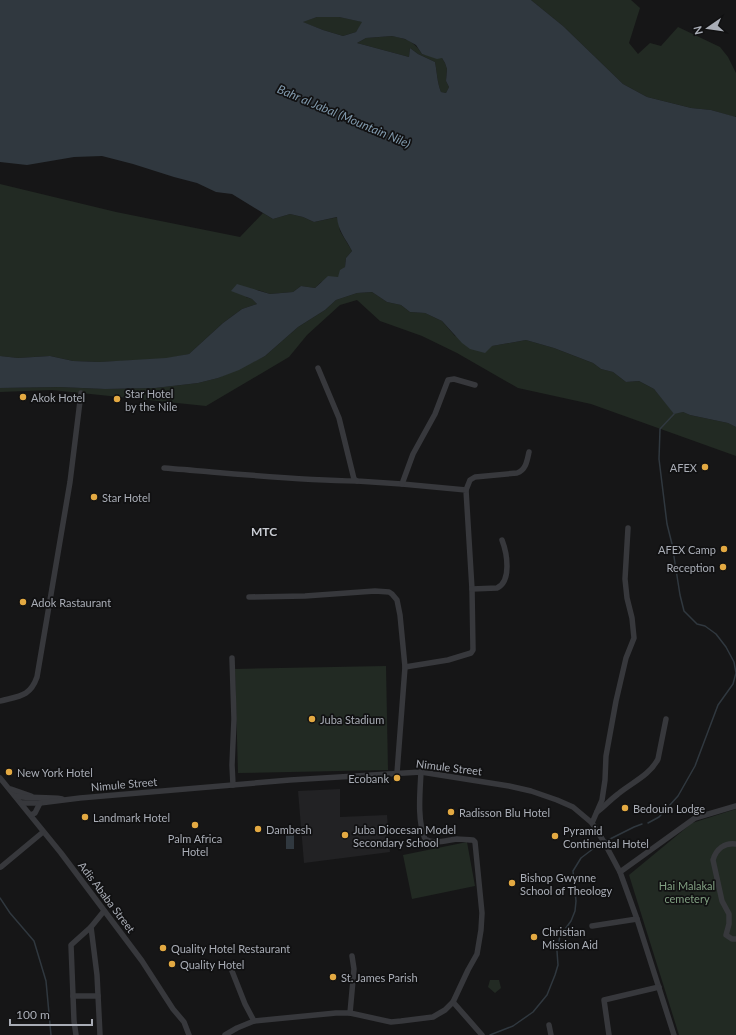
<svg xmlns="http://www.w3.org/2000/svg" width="736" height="1035" viewBox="0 0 736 1035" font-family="Lato,sans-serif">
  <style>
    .built { fill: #222224 }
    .green { fill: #222a23 }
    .water { fill: #30383f; fill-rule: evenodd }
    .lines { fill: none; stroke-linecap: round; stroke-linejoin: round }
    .stream { stroke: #30383f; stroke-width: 1.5 }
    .minor { stroke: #37383c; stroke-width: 5.5 }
    .poi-dot { fill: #e3a942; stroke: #111112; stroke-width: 1.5 }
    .labels { text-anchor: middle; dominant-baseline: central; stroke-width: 3.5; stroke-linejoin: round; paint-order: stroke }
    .poi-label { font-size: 11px; fill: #a9adb6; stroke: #111112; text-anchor: start }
    .street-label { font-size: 11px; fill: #a9adb6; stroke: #111112 }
    .park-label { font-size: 11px; fill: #81a082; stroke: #111112 }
    .water-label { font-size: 12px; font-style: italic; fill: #829bae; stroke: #111112 }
    .neighbourhood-label { font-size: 12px; font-weight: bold; fill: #c9ccd3; stroke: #111112 }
  </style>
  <rect width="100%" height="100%" fill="#161617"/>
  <path class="built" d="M340,789V817L387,815L390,852L304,863L298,791Z"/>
  <g class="green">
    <path d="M531,0H631L640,8L629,43L638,54L650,43L661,46L678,27L720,47L728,57L736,73V116L735,117L711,110L691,108L647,97L623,84L563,26Z"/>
    <path d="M317,17H339L363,22L356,32L343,36L323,30L302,22Z"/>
    <path d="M392,36C407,39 414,41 422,54L442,58L445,63L447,69L446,81L449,87L446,93L441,92C437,82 437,72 435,62L418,54L410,48L409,57L357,43L366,38Z"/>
    <path d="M0,184L116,212L240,237L263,213L273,219L290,214L303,217L314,222L338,217L340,231L352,251L346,258L345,267L338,277L321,282L315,288L301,286L293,292L270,294L258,290L246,297L252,299L257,304L242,309L223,323L189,354L166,359L99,362L73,361L50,356L18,358L0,356Z"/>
    <path d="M372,292L387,302L401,305L410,312L425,313L442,321L455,336L492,346L526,340L554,348L593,363L601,369L613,372L626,382L639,381L654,389L674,413L683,412L690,415L728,423L736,427V456L591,404L518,388L457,353L422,336L380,321L357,300L340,305L307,335L289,357L206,406L52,390L0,392V388L59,387L105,389L155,388L198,383L218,378L265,356L298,327L325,310L336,300L357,293Z"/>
    <path d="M386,666L388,770L238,773L235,669Z"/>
    <path d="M736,809V1035H679L629,875L692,823Z"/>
    <path d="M467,842L475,886L412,899L403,855Z"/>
    <path d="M490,980H499L501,988L495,993L488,987Z"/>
  </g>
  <g class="water">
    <path d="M0,0H531L563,26L623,84L647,97L691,108L711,110L736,117V427L728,423L690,415L683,412L674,414L654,389L639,381L626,382L613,372L601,369L593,363L554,348L526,340L492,346L485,353L470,349L462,343L442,321L425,313L410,312L401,305L387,302L372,292L357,293L336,300L325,310L298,327L265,356L239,370L218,378L198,383L155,388L105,389L59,387L0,388V356L18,358L50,356L73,361L99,362L166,358L189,354L223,323L242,309L257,304L252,299L231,291L237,284L270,294L293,292L301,286L315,288L328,276L338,277L340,270L345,267L346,258L352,251C346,239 338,231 337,217L314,222L303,217L290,214L273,219L232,194L216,192L197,183L174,177L133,164L102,156L74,157L27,165L0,162ZM317,17H339L362,22L356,32L343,36L323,30L303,22ZM392,36L405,39L416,45L422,54L437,59L442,58L445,63L447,69L446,81L449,87L446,93L441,92C437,82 437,72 435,62L418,54L410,48L409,57L357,43L366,38Z"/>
    <rect x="286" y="834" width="8" height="15"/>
  </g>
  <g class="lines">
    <g class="stream">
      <path d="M648,823L659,817L678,796L695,766L718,705L733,684L736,673L734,662L726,647L716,634L705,626L697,624L684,611L680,595L672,544L667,524L659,459L660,429L674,414"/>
      <path d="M606,841L634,827L642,824"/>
      <path d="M0,898L10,913L34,941L46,981L51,1035"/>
      <path d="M490,1035L513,1026L533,1012L547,995L555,975L558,965L557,951L560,936L571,921L575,911L576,901L573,871L581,858L598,845"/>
    </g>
    <g class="minor">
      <path d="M318,368L339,418L354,479L357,481L402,484L466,490L472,589L473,650L471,653L448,660L405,667"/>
      <path d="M164,468C228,473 292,480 357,481"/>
      <path d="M402,484L413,454L435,414L448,380L454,379L475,385"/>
      <path d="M466,490L470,480L475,477L517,473C526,470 527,461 529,452"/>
      <path d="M472,589L497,588C512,581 507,553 502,540"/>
      <path d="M249,597L305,596L375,591L389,592L392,594L397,600L400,615L405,667L397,773"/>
      <path d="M232,658L234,719L232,765L233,785"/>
      <path d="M0,701C19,696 30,697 37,677L70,482L81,393"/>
      <path d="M0,778L61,853L142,961L173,1009L184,1022L189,1035"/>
      <path d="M11,789L31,796"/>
      <path d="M16,796C31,799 47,796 62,799"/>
      <path d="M21,803H40L80,798L290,780L421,772L509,786L531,791L557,800L573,807L592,823L604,842L620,872L637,919L674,1035"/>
      <path d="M597,812C604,807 610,800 618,794C631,783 650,775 658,759L666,719"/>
      <path d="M31,815L35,813L40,803"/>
      <path d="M592,823L602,800L605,780L606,756L616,701L626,658L634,638L632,618L627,598L625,579L628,528"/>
      <path d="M736,844C725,842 716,849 713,860L722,901L729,914V924L726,935L732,939H736"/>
      <path d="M1,867L43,832"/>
      <path d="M620,872L695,818L736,806"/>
      <path d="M592,926L637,919"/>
      <path d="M91,927L97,975L100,1035"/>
      <path d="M232,971L245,1004L254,1021"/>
      <path d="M73,996H98"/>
      <path d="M453,1002L482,1035"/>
      <path d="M350,1013L354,969L352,956"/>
      <path d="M549,1025L551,1035"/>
      <path d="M76,1035L74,1021L71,945L91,927L104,911"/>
      <path d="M225,1035L237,1028L254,1021L336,1013H350L391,1022L401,1021L433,1017L445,1010L453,1002L468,970L477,954L481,930L482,913L475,842L473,840C468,840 462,839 457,839C447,840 434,845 425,839C417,821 420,792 421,772"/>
      <path d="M609,1035L604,1000L659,987"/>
    </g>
  </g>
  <g class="poi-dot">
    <circle cx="23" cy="397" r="4"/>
    <circle cx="117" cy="399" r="4"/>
    <circle cx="705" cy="467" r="4"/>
    <circle cx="94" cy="497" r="4"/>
    <circle cx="724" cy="549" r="4"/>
    <circle cx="723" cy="567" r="4"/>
    <circle cx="23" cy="602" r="4"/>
    <circle cx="312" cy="719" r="4"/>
    <circle cx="9" cy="772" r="4"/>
    <circle cx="397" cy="778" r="4"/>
    <circle cx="625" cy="808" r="4"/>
    <circle cx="451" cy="812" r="4"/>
    <circle cx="85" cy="817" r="4"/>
    <circle cx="195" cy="825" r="4"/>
    <circle cx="258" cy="829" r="4"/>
    <circle cx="345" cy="835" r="4"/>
    <circle cx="555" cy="836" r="4"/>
    <circle cx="512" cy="883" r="4"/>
    <circle cx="534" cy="937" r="4"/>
    <circle cx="163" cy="948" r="4"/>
    <circle cx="172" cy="964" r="4"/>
    <circle cx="333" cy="977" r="4"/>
  </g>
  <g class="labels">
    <g class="poi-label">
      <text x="125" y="393">Star Hotel<tspan x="125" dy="13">by the Nile</tspan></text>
      <text x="31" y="397">Akok Hotel</text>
      <text x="697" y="467" text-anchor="end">AFEX</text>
      <text x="102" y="497">Star Hotel</text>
      <text x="716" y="549" text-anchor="end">AFEX Camp</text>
      <text x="715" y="567" text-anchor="end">Reception</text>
      <text x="31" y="602">Adok Rastaurant</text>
      <text x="320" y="719">Juba Stadium</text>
      <text x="17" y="772">New York Hotel</text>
      <text x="389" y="778" text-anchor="end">Ecobank</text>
      <text x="633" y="808">Bedouin Lodge</text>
      <text x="459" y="812">Radisson Blu Hotel</text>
      <text x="93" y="817">Landmark Hotel</text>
      <text x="266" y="829">Dambesh</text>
      <text x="353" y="829">Juba Diocesan Model<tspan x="353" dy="13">Secondary School</tspan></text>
      <text x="563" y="830">Pyramid<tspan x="563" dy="13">Continental Hotel</tspan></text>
      <text x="195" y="838" text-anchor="middle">Palm Africa<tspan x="195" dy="13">Hotel</tspan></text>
      <text x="520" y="877">Bishop Gwynne<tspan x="520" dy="13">School of Theology</tspan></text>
      <text x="542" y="931">Christian<tspan x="542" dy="13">Mission Aid</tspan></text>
      <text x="171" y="948">Quality Hotel Restaurant</text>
      <text x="180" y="964">Quality Hotel</text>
      <text x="341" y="977">St. James Parish</text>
    </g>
    <g class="street-label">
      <text transform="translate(449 767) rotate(7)">Nimule Street</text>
      <text transform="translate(124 784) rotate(-5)">Nimule Street</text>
      <text transform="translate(107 897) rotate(53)">Adis Ababa Street</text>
    </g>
    <g class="park-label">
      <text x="687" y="885">Hai Malakal<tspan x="687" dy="13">cemetery</tspan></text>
    </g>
    <g class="water-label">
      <text transform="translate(344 116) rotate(23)">Bahr al Jabal (Mountain Nile)</text>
    </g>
    <g class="neighbourhood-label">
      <text x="264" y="531">MTC</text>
    </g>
  </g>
  <g transform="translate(708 28) rotate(257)" stroke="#111112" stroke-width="3" paint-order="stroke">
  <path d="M0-3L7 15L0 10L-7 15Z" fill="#a9adb6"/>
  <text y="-6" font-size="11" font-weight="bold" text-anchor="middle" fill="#a9adb6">N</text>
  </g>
  <path d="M10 1019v6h82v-6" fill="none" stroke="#a9adb6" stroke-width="2"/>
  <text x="16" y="1019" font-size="12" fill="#a9adb6" stroke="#111112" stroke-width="3" paint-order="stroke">100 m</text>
</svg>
